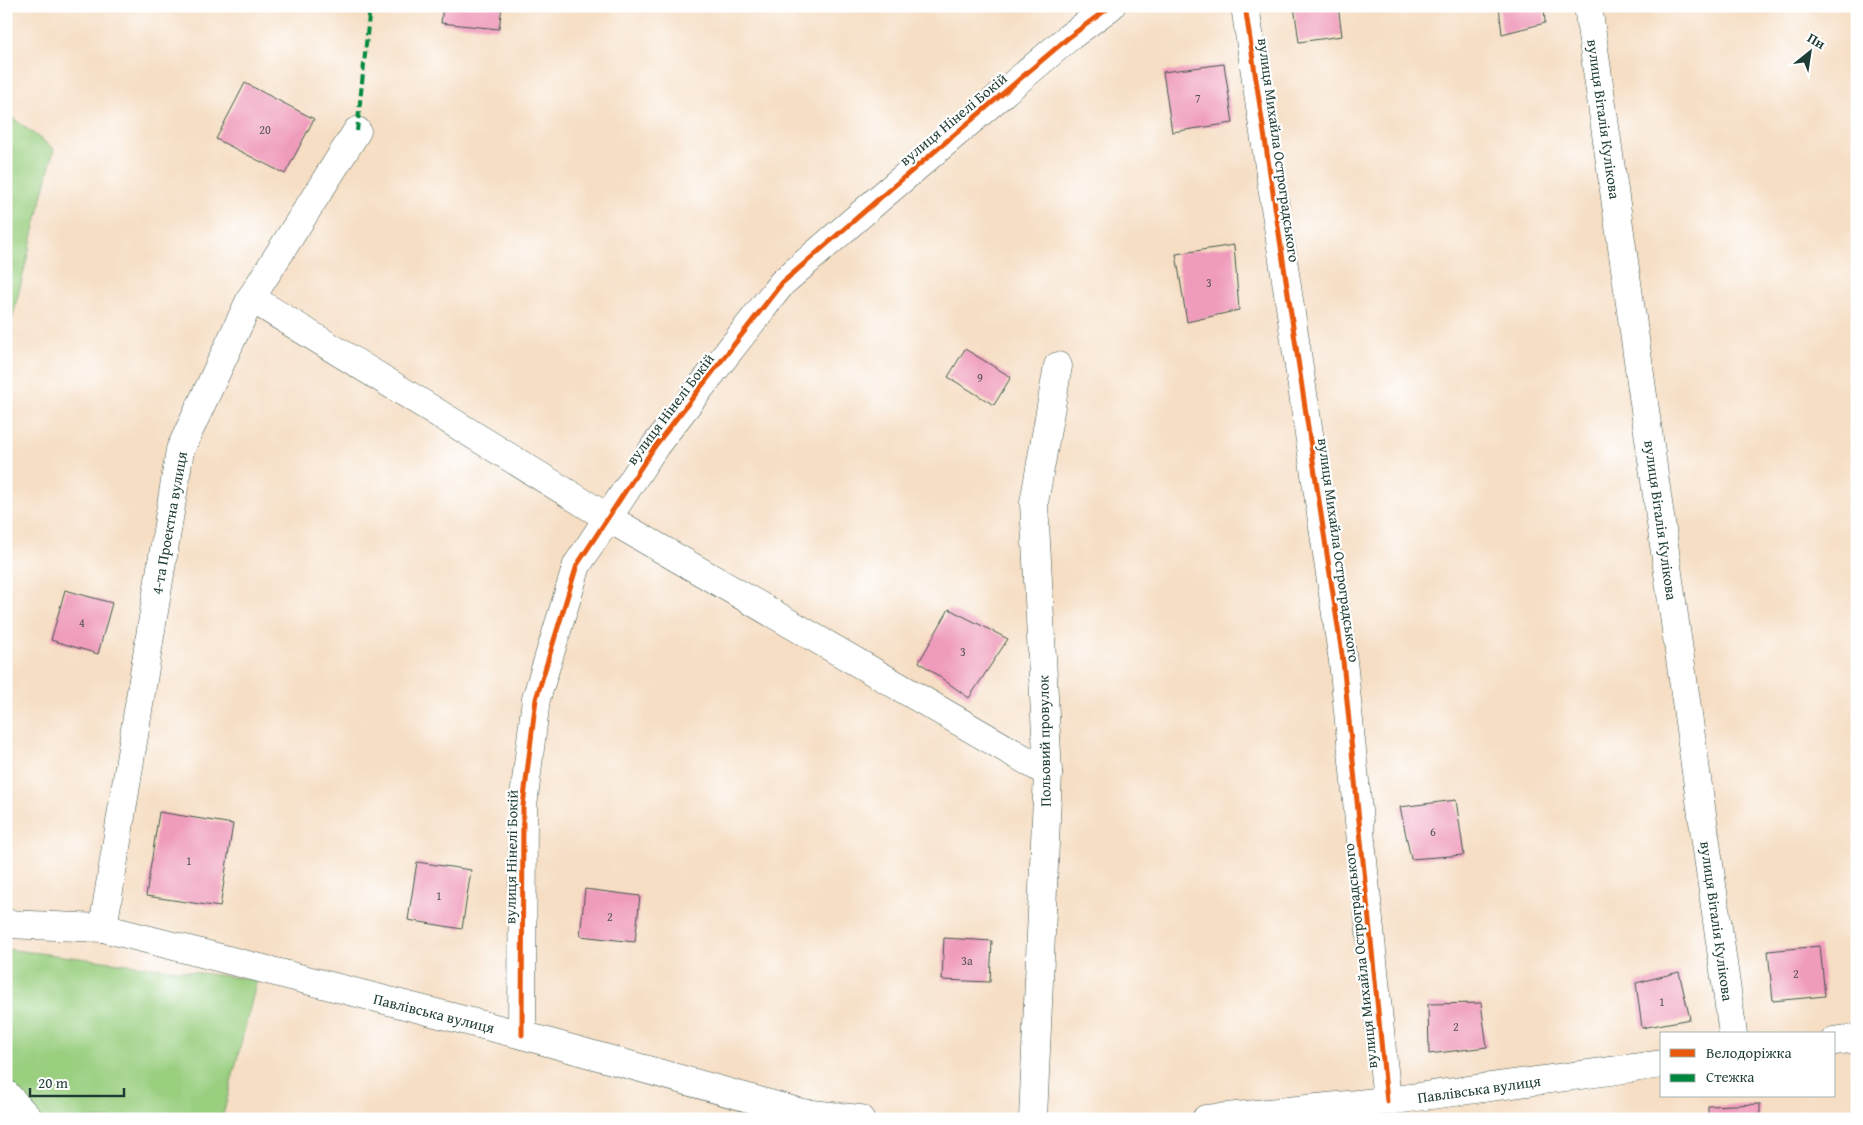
<svg xmlns="http://www.w3.org/2000/svg" width="1863" height="1125" viewBox="0 0 1863 1125" font-family="'Gentium Book Plus',serif">
  <style>
    .green { fill: #9acf80; stroke: #5c865a }
    .building { fill: #ef9bbb }
    .lines { fill: none; stroke-linecap: round; stroke-linejoin: round }
    .minor-casing { stroke: #3f554a; stroke-width: 29 }
    .minor { stroke: #fff; stroke-width: 28 }
    .quiet { stroke: #00873e; stroke-width: 4; stroke-dasharray: 8 4; stroke-linecap: butt }
    .cycleway-casing { stroke: #fff; stroke-width: 8 }
    .cycleway { stroke: #e8590c; stroke-width: 5 }
    .labels { text-anchor: middle; dominant-baseline: central; stroke-width: 4.5; stroke-linejoin: round; paint-order: stroke }
    .number-label { font-size: 12px; fill: #535456 }
    .street-label { font-size: 15px; fill: #1f3d34; stroke: #fff }
  </style>
  <rect width="100%" height="100%" fill="#fff"/>
  <filter id="ink" filterUnits="userSpaceOnUse"><feTurbulence type="fractalNoise" baseFrequency=".02" numOctaves="2"/><feDisplacementMap in="SourceGraphic" scale="10" xChannelSelector="R" yChannelSelector="G"/><feConvolveMatrix kernelMatrix="1 2 1 2 8 2 1 2 1" color-interpolation-filters="sRGB"/></filter>
  <filter id="wash" filterUnits="userSpaceOnUse"><feTurbulence type="fractalNoise" baseFrequency=".0096" numOctaves="4" result="noise"/><feDisplacementMap in="SourceGraphic" scale="20" xChannelSelector="R" yChannelSelector="G"/><feGaussianBlur stdDeviation="1.12" result="paint"/><feColorMatrix in="noise" values="0 0 0 0 0 0 0 0 0 0 0 0 0 0 0 0 0 1.4 0 .05"/><feComposite in="paint" operator="in"/></filter>
  <g filter="url(#wash)">
    <rect width="100%" height="100%" fill="#f6dec4"/>
    <g class="green">
      <path d="M6,113L54,149L6,344Z"/>
      <path d="M6,949L257,980L222,1119H6Z"/>
    </g>
    <g id="blocks">
      <g class="building">
        <path d="M443,6H502L499,29L441,23Z"/>
        <path d="M1294,6H1338L1342,36L1299,42Z"/>
        <path d="M1499,6H1544L1545,23L1502,34Z"/>
        <path d="M1224,64L1233,123L1172,132L1163,72Z"/>
        <path d="M245,83L314,119L285,174L216,139Z"/>
        <path d="M1234,245L1239,310L1187,322L1176,254Z"/>
        <path d="M965,349L1011,377L994,405L948,377Z"/>
        <path d="M65,590L112,603L98,654L51,640Z"/>
        <path d="M949,609L1008,639L969,698L919,662Z"/>
        <path d="M1456,800L1464,855L1411,859L1400,807Z"/>
        <path d="M159,812L233,824L220,907L146,896Z"/>
        <path d="M417,862L471,870L462,929L408,920Z"/>
        <path d="M585,889L640,896L635,942L580,936Z"/>
        <path d="M944,938L992,941L990,982L942,980Z"/>
        <path d="M1820,946L1825,996L1773,1001L1768,951Z"/>
        <path d="M1679,972L1690,1019L1642,1028L1636,983Z"/>
        <path d="M1481,1003L1487,1047L1429,1054L1428,1004Z"/>
        <path d="M1760,1104V1119H1708V1106Z"/>
      </g>
    </g>
  </g>
  <g filter="url(#ink)">
    <use href="#blocks" fill-opacity="0" stroke="#3f554a" stroke-width="1"/>
    <g class="lines">
      <g class="minor-casing">
        <g id="minor">
          <path d="M1245,6L1343,661L1387,1101"/>
          <path d="M1588,6L1733,1034"/>
          <path d="M251,298L608,518L1048,773"/>
          <path d="M6,924L103,928L522,1035L802,1113L860,1119"/>
          <path d="M103,928L180,450L251,298L357,131"/>
          <path d="M522,1035L523,806L536,699L577,565L655,446L782,283L881,197L1068,38L1111,6"/>
          <path d="M1834,1041L1857,1038"/>
          <path d="M6,1094L29,1119"/>
          <path d="M1033,1119L1048,773L1034,503L1058,366"/>
          <path d="M1206,1119L1387,1101L1662,1064"/>
        </g>
      </g>
      <use href="#minor" class="minor"/>
      <path class="quiet" d="M357,131L370,6"/>
      <g class="cycleway-casing">
        <g id="cycleway">
          <path d="M1245,6L1343,661L1387,1101"/>
          <path d="M522,1035L523,806L536,699L577,565L655,446L782,283L881,197L1068,38L1111,6"/>
        </g>
      </g>
      <use href="#cycleway" class="cycleway"/>
    </g>
  </g>
  <g class="labels">
    <g class="number-label">
      <text x="1198" y="98">7</text>
      <text x="265" y="129">20</text>
      <text x="1209" y="282">3</text>
      <text x="980" y="377">9</text>
      <text x="82" y="622">4</text>
      <text x="963" y="651">3</text>
      <text x="1433" y="831">6</text>
      <text x="189" y="860">1</text>
      <text x="439" y="895">1</text>
      <text x="610" y="916">2</text>
      <text x="967" y="960">3а</text>
      <text x="1796" y="973">2</text>
      <text x="1662" y="1001">1</text>
      <text x="1456" y="1026">2</text>
    </g>
    <g class="street-label">
      <text transform="translate(953 119) rotate(-40)">вулиця Нінелі Бокій</text>
      <text transform="translate(1604 119) rotate(82)">вулиця Віталія Кулікова</text>
      <text transform="translate(1279 150) rotate(82)">вулиця Михайла Остроградського</text>
      <text transform="translate(670 409) rotate(-53)">вулиця Нінелі Бокій</text>
      <text transform="translate(1661 520) rotate(82)">вулиця Віталія Кулікова</text>
      <text transform="translate(169 523) rotate(-80)">4-та Проектна вулиця</text>
      <text transform="translate(1339 550) rotate(82)">вулиця Михайла Остроградського</text>
      <text transform="translate(1044 741) rotate(-91)">Польовий провулок</text>
      <text transform="translate(511 857) rotate(-89)">вулиця Нінелі Бокій</text>
      <text transform="translate(1717 921) rotate(82)">вулиця Віталія Кулікова</text>
      <text transform="translate(1360 956) rotate(-96)">вулиця Михайла Остроградського</text>
      <text transform="translate(434 1013) rotate(14)">Павлівська вулиця</text>
      <text transform="translate(1479 1089) rotate(-8)">Павлівська вулиця</text>
    </g>
  </g>
  <rect width="1863" height="1125" fill="none" stroke="#fff" stroke-width="25"/>
  <rect x="1660" y="1032" width="175" height="65" fill="#ffffff" stroke="#a5b1ae"/>
  <rect x="1670" y="1049" width="25" height="8" fill="#e8590c" stroke="#a5b1ae"/>
  <text x="1706" y="1058" font-size="15" fill="#1f3d34">Велодоріжка</text>
  <rect x="1670" y="1074" width="25" height="8" fill="#00873e" stroke="#a5b1ae"/>
  <text x="1706" y="1082" font-size="15" fill="#1f3d34">Стежка</text>
  <g transform="translate(1810 52) rotate(30)" stroke="#ffffff" stroke-width="4" paint-order="stroke">
  <path d="M0-4L9 19L0 12L-9 19Z" fill="#1f3d34"/>
  <text y="-8" font-size="14" font-weight="bold" text-anchor="middle" fill="#1f3d34">Пн</text>
  </g>
  <path d="M30 1088v8h94v-8" fill="none" stroke="#1f3d34" stroke-width="2.5"/>
  <text x="38" y="1088" font-size="15" fill="#1f3d34" stroke="#ffffff" stroke-width="4" paint-order="stroke">20 m</text>
</svg>
